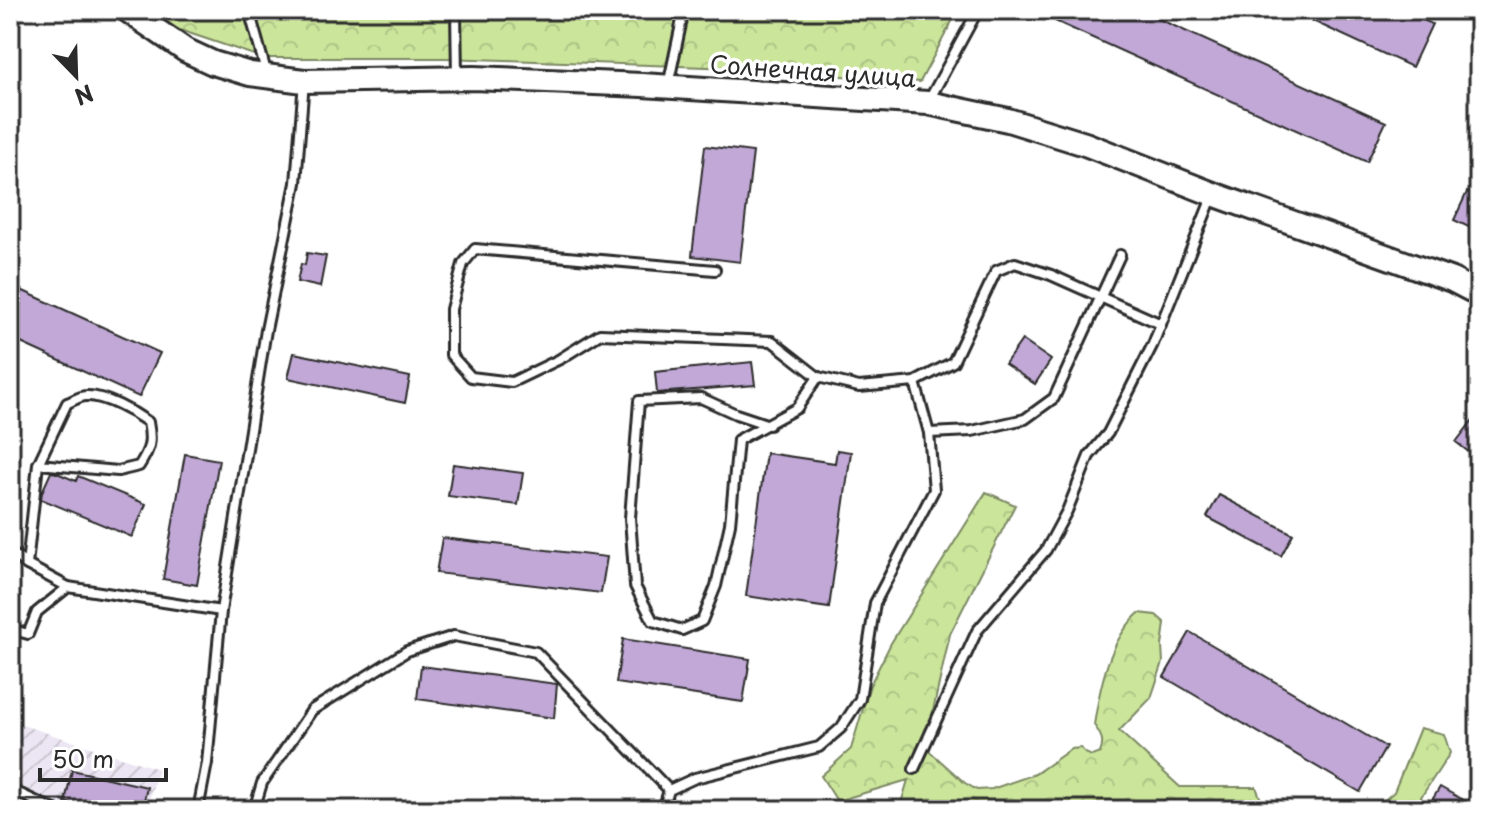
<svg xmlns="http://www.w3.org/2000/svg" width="1489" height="820" viewBox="0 0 1489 820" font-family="'Playpen Sans',sans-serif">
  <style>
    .industrial { fill: url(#industrial-furrows) }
    .forest { fill: url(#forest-crowns); stroke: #7b8863; stroke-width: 2 }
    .building { fill: #c1a8d6; stroke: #2b2b2b; stroke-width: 2 }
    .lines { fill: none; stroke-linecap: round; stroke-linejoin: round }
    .lane-casing { stroke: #2b2b2b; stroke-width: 14 }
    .secondary-casing { stroke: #2b2b2b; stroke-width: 28 }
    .lane { stroke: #fff; stroke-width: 8 }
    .secondary { stroke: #fff; stroke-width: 22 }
    .labels { text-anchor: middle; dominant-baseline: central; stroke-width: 7; stroke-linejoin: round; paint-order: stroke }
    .street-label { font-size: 24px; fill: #2b2b2b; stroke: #fff }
  </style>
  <defs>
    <pattern id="industrial-furrows" width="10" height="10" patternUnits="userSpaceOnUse" patternTransform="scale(2)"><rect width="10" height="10" fill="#ece5f3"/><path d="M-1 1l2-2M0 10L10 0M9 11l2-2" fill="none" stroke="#cbc5d0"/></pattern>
    <pattern id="forest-crowns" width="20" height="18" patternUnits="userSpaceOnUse" patternTransform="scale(2)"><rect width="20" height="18" fill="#cbe59b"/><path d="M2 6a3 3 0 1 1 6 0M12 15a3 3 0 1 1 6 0" fill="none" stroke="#aec586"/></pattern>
  </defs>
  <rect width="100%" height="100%" fill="#fff"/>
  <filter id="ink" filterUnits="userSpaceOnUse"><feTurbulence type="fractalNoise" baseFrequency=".0125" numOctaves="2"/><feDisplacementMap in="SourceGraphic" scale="16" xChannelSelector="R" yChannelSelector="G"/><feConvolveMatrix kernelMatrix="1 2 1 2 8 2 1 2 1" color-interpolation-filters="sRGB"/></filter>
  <g filter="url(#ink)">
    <path class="industrial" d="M10,721L158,769L146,810H10Z"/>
    <g class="forest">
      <path d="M142,10H200L213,18L268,14L271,10H958L920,82L735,68L445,58H263L162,24Z"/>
      <path d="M986,492L1015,505L950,634L925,747L965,783L977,790L992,789L1035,774L1071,749L1081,748L1085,753L1092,756L1100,753C1105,741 1101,735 1094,725C1100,686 1109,640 1139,613L1156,615L1165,623L1162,646L1163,662L1151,698L1119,731L1180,787H1256L1265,810H899L908,780L837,801L821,776L851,749L870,685L891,643Z"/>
      <path d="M1420,728L1444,734L1450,753L1421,797L1426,810H1373L1394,792Z"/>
    </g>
    <g class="building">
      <path d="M1060,10H1139L1386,122L1367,162L1055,21Z"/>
      <path d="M1289,10H1402L1432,24L1412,67Z"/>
      <path d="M705,146L753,152L740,262L692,256Z"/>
      <path d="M1467,192L1479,198V232L1454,220Z"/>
      <path d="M307,253L326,256L320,287L297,282L301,264L305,265Z"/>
      <path d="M10,285L160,353L139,397L10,338Z"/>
      <path d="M1022,340L1051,360L1035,384L1005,364Z"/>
      <path d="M294,353L410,377L405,403L288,378Z"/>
      <path d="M752,362L755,385L657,393L655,372Z"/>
      <path d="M1479,412V460L1456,442Z"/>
      <path d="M837,450L851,452L829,608L746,596L766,453L835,463Z"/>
      <path d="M185,454L219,460L197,585L163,579Z"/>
      <path d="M453,464L523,473L518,505L448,496Z"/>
      <path d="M51,472L57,473L76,481L78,476L146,504L132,537L41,499L42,492Z"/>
      <path d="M1219,495L1293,534L1281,556L1207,517Z"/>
      <path d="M442,538L607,557L601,593L436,573Z"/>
      <path d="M1190,632L1386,747L1360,792L1164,677Z"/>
      <path d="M623,639L750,659L743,702L616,683Z"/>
      <path d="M421,666L557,684L554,718L417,699Z"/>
      <path d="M72,770L147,787L142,810H99L65,802Z"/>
      <path d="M1440,787L1479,809V810H1426Z"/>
    </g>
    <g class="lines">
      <g class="lane-casing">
        <g id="lane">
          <path d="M249,10L267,75"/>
          <path d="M456,10L457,77"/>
          <path d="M668,86L684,10"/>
          <path d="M928,102L978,10"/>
          <path d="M715,270L475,249L463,264L451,309V355L471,377L512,382L560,359L600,334L772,341L818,377L859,387L915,382L953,362L996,271L1015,263L1051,275L1161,324"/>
          <path d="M769,425L736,414L701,398L639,401L630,518L635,586L653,621L682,630L702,621L716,586L730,524L738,440L797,408L818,377"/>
          <path d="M929,433L972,431L1025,419L1054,398L1120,255"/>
          <path d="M38,464L67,403C73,401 80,396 86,396C104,395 134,412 148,422C152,442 150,449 139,466L118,471L38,464L27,565L68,587"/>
          <path d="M10,552L27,565"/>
          <path d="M10,629L28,634L37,612L68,587L221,611"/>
          <path d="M914,769L977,631L1046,550L1067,511L1089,456L1108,433L1153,344L1213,195"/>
          <path d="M10,789L55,810"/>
          <path d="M198,810L207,763L221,611L266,330L296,183L304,81"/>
          <path d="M254,810L262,783L312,710L407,651L454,636L536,652L669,790"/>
          <path d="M663,810L669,790L695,778L819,747L841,728L860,699L875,603L934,490L929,433L915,382"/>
        </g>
      </g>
      <g class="secondary-casing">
        <path id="secondary" d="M127,10L185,50L213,63L250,74L304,81L474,78L642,85L928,103L1008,120L1085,144L1213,194L1452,280L1479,294"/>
      </g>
      <use href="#lane" class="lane"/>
      <use href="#secondary" class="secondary"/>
    </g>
  </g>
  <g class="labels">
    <g class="street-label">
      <text transform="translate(813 70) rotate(4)">Солнечная улица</text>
    </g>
  </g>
  <rect width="1489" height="820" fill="none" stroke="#fff" stroke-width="40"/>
  <rect x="20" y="20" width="1449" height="780" fill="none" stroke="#2b2b2b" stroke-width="3" filter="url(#ink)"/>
  <g transform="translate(76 76) rotate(157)" stroke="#ffffff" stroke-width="6" paint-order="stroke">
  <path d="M0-6L14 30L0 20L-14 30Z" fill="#2b2b2b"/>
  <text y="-12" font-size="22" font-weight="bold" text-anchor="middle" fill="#2b2b2b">N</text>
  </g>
  <path d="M40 768v12h126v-12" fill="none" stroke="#2b2b2b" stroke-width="4"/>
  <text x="52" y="768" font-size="24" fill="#2b2b2b" stroke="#ffffff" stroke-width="6" paint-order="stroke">50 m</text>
</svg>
